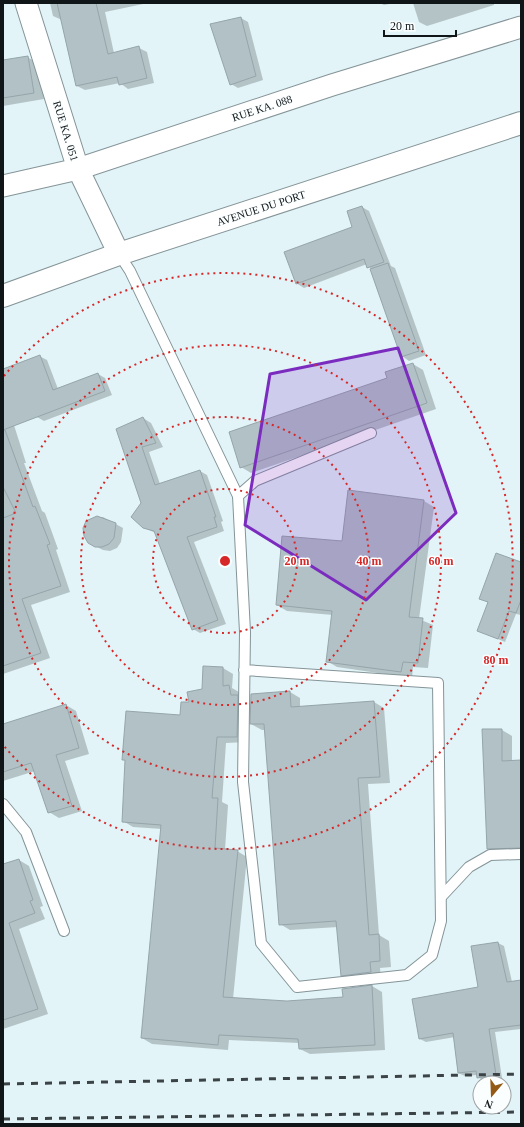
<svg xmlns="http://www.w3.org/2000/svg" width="524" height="1127" viewBox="0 0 524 1127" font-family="'Times New Roman',serif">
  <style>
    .shadow { fill: #0003 }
    .building { fill: #b1c1c6; stroke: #95a5a9 }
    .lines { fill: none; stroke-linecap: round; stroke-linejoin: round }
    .lane-casing { stroke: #849498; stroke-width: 12 }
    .street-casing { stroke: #849498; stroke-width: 23 }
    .primary-casing { stroke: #849498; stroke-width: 24 }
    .lane { stroke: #fff; stroke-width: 10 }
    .street { stroke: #fff; stroke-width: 21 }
    .primary { stroke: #fff; stroke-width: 22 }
    .rail { stroke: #3b4346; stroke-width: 3; stroke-dasharray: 7 7; stroke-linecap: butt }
    .marked { fill: #7b2cbf; fill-opacity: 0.2; stroke: #7b2cbf; stroke-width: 3; stroke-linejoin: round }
    .ring { fill: none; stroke: #d62828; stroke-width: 2; stroke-dasharray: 2 4 }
    .labels { text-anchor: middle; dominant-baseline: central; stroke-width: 3; stroke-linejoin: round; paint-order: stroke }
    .street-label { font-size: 11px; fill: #101618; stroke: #fbfeff }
    .centre { fill: #d62828; stroke: #fbfeff; stroke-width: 2 }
    .ring-label { font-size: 12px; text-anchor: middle; font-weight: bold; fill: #d62828; stroke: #fbfeff; stroke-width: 3; stroke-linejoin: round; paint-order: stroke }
  </style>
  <rect width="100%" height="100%" fill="#e2f4f8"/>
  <g class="shadow">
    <path d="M50,3H148L105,12L114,53L139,48L147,52L154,83L128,89L120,83L85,90L77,86L62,20L53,16Z"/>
    <path d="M380,3H395L384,5Z"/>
    <path d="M413,3H494V5L427,26L419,22Z"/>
    <path d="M241,18L248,22L263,80L238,88L231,84Z"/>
    <path d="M27,57L38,63L44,99L3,106V61Z"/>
    <path d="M362,207L369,211L391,266L395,268L426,355L409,361L402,356L371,269L367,264L304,288L296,283L353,227Z"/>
    <path d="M39,356L47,360L58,389L98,374L105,378L112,395L44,421L37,417Z"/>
    <path d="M413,364L423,370L436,409L251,473L241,467Z"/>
    <path d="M3,417L13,422L26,463H24L42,511L45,513L58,549L56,550L70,592L31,605L50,658L3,674Z"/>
    <path d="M143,418L151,423L163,447L149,452L160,484L200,471L207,475L223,521L221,522L224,531L194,542L226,624L200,633L193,629L156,533L144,528L142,503L117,429Z"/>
    <path d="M424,501L434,507L419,619L433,625L428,668L413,667L412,678L337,667L327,661L333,615L287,611L277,605L342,542Z"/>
    <path d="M97,517H103L123,528L121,542L117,548L110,551L103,550L95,546Z"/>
    <path d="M521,563V615L516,614L505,642L478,631L489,603L480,598Z"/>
    <path d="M223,668L233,674L232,688L239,692L247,742L226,743L222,802L228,805L225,850L237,851L247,857L233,999L287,1002L344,998L372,986L382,992L385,1050L310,1054L300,1049L299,1043L229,1040L228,1050L152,1044L142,1038L162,829L133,827L123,821L126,761L123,760L181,716L190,703Z"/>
    <path d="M290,692L300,698V707L374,702L384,708L390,783L368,784L379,935L389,941L391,967L380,968L381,978L352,981L342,975L338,927L290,930L280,924L266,730H262L251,724Z"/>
    <path d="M66,705L76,711L89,754L65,761L82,811L59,818L49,812L35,771L3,781V725Z"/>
    <path d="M483,730H502L512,736V762L521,761V853L498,854L488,848Z"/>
    <path d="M19,860L29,866L43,906L40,907L45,919L19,929L48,1014L3,1029V864Z"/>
    <path d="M498,943L504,946L512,982L521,981V1029L495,1032L502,1078L484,1081L478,1077L477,1075L465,1076L458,1073L455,1037L426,1042L420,1039L413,1000L479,988Z"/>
  </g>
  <g class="building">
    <path d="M57,3H96L108,54L139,46L147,78L119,85L117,77L76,86Z"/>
    <path d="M241,17L256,76L230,85L210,24Z"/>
    <path d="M28,56L34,93L3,98V60Z"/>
    <path d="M362,206L384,262L367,268L364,259L296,284L284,252L352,227L347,211Z"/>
    <path d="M388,263L419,351L401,357L370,269Z"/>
    <path d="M40,355L53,390L98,373L105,391L3,430V369Z"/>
    <path d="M413,363L427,403L240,468L229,432L387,378L385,372Z"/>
    <path d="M143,417L156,443L142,447L155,485L200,470L216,517H214L217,527L187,537L218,620L192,630L154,531L143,528L131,517L141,503L116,429Z"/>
    <path d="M3,430H5L33,507L35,506L50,544L47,545L61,586L22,599L41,653L3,666V518L16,513L3,487Z"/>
    <path d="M348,490L424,500L409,617L423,618L418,663L403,662L401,672L326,662L332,611L276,605L282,536L342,541Z"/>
    <path d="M97,516L116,523L114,538L109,544L102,547H95L88,543L84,536L83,528L86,521Z"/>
    <path d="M496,553L521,562V600L516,613L509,611L498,639L477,631L488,602L479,599Z"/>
    <path d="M203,666L223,667V686L229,685L231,695H238L237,737H217L212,798H218L215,848L238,850L223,997L287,1001L343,997L342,989L372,985L375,1045L299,1049L298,1039L219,1035L218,1045L141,1038L161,825L122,822L125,760H122L126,711L180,715L181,702H189L187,692L202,689Z"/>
    <path d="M290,691L291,707L374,701L380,777L358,778L369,935L379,934L380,961L370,962L371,972L341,976L336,921L279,925L264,724H250L251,694Z"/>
    <path d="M66,704L79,748L56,755L72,806L48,813L31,763L3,772V724Z"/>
    <path d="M482,729H502V761L521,760V848L487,849Z"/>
    <path d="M19,859L33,900L30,901L35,913L9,923L38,1009L3,1020V864Z"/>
    <path d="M498,942L507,982L521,980V1025L489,1029L496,1075L477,1078L476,1071L458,1073L453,1033L419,1039L412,999L478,987L471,946Z"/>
  </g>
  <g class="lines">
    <g class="lane-casing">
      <g id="lane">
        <path d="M119,254L130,271L238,496L245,632L243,782L261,943L297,987L407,975L432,955L441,921L438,683L244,670"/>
        <path d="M238,496L255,481L371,433"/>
        <path d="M3,804L26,832L64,931"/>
        <path d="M441,897L469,867L490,855L521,854"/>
      </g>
    </g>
    <g class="street-casing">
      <g id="street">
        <path d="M26,3L78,169L119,254"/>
        <path d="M3,186L78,169L332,85L521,27"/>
      </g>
    </g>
    <g class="primary-casing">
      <path id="primary" d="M3,296L119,254L521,123"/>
    </g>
    <use href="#lane" class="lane"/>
    <use href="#street" class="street"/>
    <use href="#primary" class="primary"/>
    <g class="rail">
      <path d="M3,1084L521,1074"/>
      <path d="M3,1119L521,1112"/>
    </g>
  </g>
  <path class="marked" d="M398,348L456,513L366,600L245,525L270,374Z"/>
  <g class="ring">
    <circle cx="225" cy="561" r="72"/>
    <circle cx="225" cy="561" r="144"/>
    <circle cx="225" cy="561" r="216"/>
    <path d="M4 376A288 288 0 1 1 4 746"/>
  </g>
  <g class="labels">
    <g class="street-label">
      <text transform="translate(262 108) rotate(-18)">RUE KA. 088</text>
      <text transform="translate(66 131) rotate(73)">RUE KA. 051</text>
      <text transform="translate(261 208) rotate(-18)">AVENUE DU PORT</text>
    </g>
  </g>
  <circle cx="225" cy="561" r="6" class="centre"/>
  <g class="ring-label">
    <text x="297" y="565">20 m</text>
    <text x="369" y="565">40 m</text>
    <text x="441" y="565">60 m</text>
    <text x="496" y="664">80 m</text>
  </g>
  <rect width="524" height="1127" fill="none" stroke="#101618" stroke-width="8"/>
  <g transform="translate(492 1095) rotate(199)"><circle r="19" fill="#fbfeff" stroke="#9da1a3"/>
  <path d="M0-3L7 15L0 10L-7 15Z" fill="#935a15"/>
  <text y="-6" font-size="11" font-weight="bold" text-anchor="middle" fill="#101618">N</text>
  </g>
  <path d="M384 30v6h72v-6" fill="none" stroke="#101618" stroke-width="2"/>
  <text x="390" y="30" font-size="12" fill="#101618" stroke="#fbfeff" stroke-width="3" paint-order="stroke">20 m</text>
</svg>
